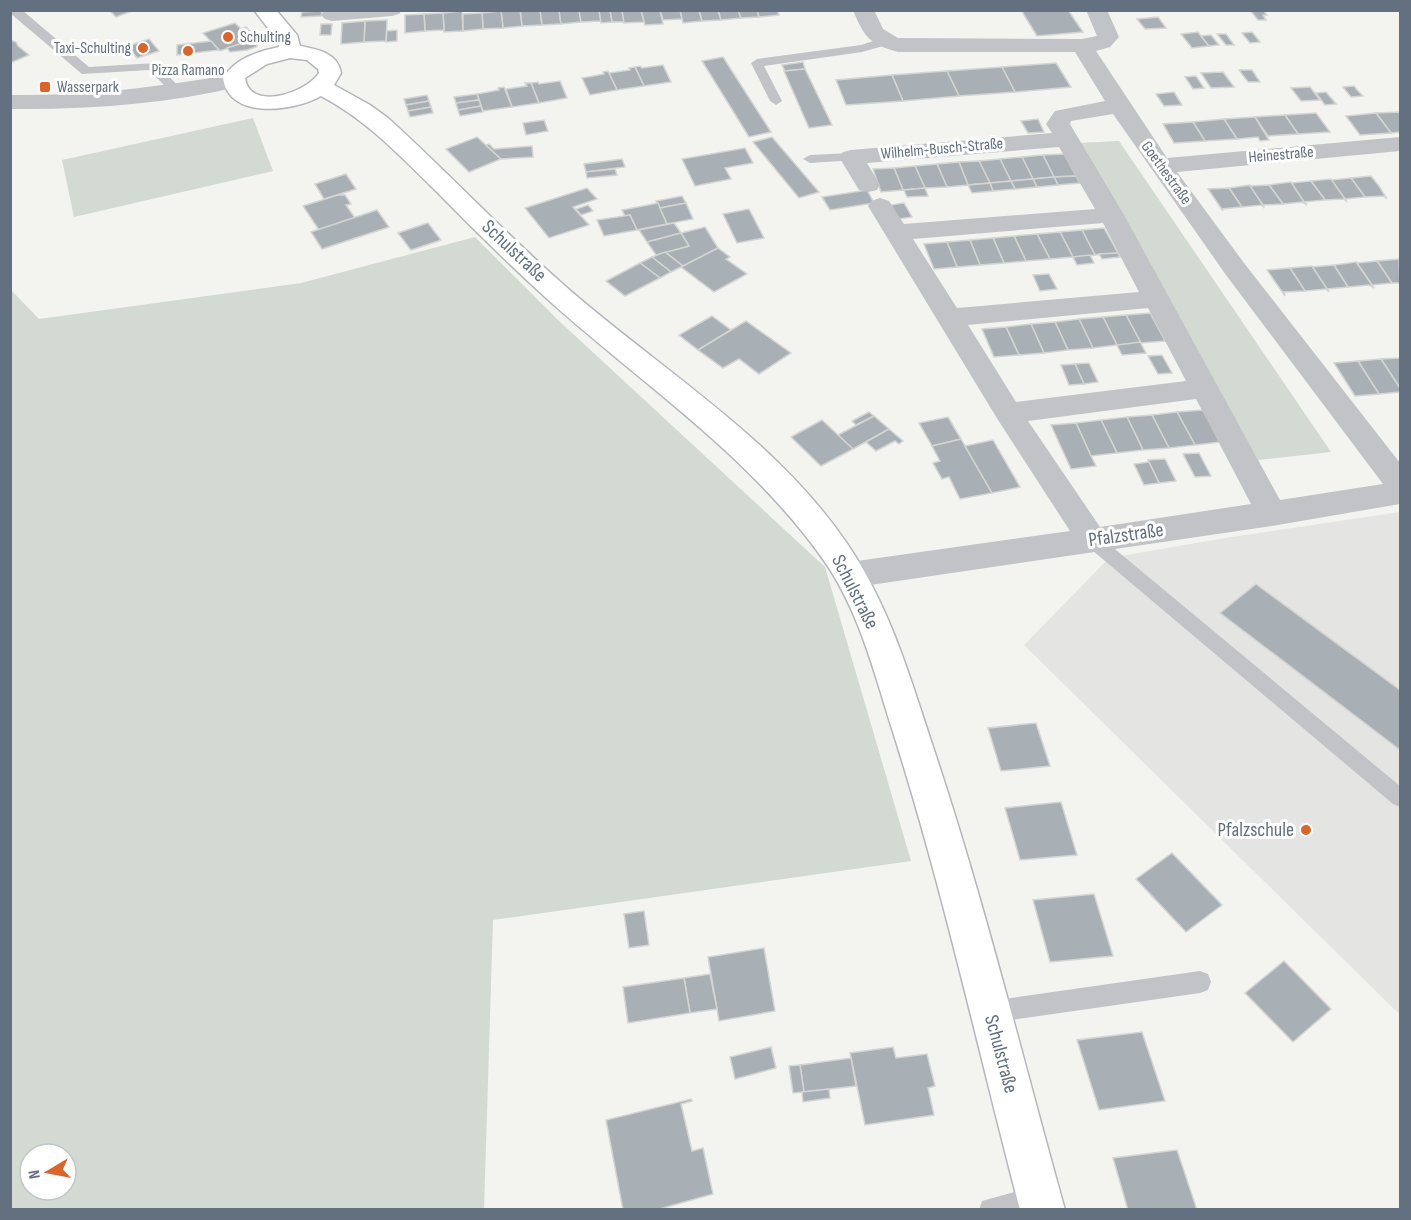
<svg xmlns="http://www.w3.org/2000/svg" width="1411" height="1220" viewBox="0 0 1411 1220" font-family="'Sofia Sans Condensed',sans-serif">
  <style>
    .built { fill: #e4e5e3 }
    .green { fill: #d3dad1; fill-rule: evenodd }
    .building { fill: #a9b0b5; stroke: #d4d5d2; stroke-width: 1.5 }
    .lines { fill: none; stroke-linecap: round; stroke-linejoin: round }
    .secondary-casing { stroke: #b3b7bc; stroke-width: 3 }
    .lane { fill: #c1c3c7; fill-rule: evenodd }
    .street { fill: #c1c3c7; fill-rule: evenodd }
    .secondary { fill: #fff; fill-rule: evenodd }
    .poi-dot { fill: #dd6326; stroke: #fff; stroke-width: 2 }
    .labels { text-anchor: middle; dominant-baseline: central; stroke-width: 6; stroke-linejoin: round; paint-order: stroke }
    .far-poi-label { font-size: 16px; fill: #637080; stroke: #fff; text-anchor: start }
    .far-street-label { font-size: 16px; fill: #637080; stroke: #fff }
    .street-label { font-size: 20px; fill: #637080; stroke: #fff }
    .poi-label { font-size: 20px; fill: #637080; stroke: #fff; text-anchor: end }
  </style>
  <rect width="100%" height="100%" fill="#f3f4ef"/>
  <path class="built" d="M1400,512V1015L1024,645L1109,558L1231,537Z"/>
  <g class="green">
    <path d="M253,118L273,171L74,217L62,160Z"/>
    <path d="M1119,141L1331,452L1258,460L1078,143Z"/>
    <path d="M475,237L558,320L825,567L911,861L493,920L484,1209H11V290L39,319L301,283ZM30,1154H66V1190H30Z"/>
  </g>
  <g class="building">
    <path d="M109,10H135L116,17Z"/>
    <path d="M520,10H540L542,25L522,26Z"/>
    <path d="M520,10L522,26L503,28L501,11Z"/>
    <path d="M540,10H559L561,24L542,25Z"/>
    <path d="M559,10H579L581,22L561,24Z"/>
    <path d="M579,10H599L601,21L581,22Z"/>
    <path d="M599,10H610L612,22L601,23Z"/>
    <path d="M610,10H622L624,22H612Z"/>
    <path d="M622,10H641L644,22L624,23Z"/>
    <path d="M641,10H660L663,24L645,25Z"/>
    <path d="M660,10H680L682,19L663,20Z"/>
    <path d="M680,10H699L702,21L683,23Z"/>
    <path d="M699,10H718L721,20L702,21Z"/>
    <path d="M718,10H738L741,18L721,20Z"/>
    <path d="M738,10H757L759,17L741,18Z"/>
    <path d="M757,10H777L779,15L759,17Z"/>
    <path d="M1021,10H1068L1083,32L1037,36Z"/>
    <path d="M1250,10H1263L1267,15H1263L1266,20H1258Z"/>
    <path d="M322,11L321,16L301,17L302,12Z"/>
    <path d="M462,11L463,31L444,32L443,13Z"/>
    <path d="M501,11L503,28L483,29L482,13Z"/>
    <path d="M443,13L444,30L425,31L424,14Z"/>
    <path d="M482,13L483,29L463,31V14Z"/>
    <path d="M424,14L425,31L405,33V15Z"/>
    <path d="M1158,17L1166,28L1145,29L1137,19Z"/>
    <path d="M387,20L386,41L364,42L365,21Z"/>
    <path d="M365,21L364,42L341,44L342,23Z"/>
    <path d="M235,23L252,40L220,51L203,33Z"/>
    <path d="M321,24H332L331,35H320Z"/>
    <path d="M246,27L260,42L256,47L247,50L230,52L227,48L252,40L240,29Z"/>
    <path d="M397,30V41L386,42L387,31Z"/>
    <path d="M1198,32L1201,36L1209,46L1192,48L1181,34Z"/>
    <path d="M1252,32L1260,42L1250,43L1242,33Z"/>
    <path d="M1217,34H1226L1234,45H1226Z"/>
    <path d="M1211,35L1219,45L1209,46L1201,36Z"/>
    <path d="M149,39L159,51L137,58L128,46Z"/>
    <path d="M10,40L16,42L18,46L29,55L10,63Z"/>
    <path d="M211,41L219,50L177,55V45Z"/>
    <path d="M723,57L771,132L749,137L702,61Z"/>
    <path d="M803,62L805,69L785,71L782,65Z"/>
    <path d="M1056,63L1071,87L1015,92L1002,67Z"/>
    <path d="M663,65L671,82L644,86L635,67L640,66L642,68Z"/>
    <path d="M635,67L644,86L617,90L609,73L630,70L629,68Z"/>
    <path d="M1002,67L1015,92L959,96L947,71Z"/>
    <path d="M805,69L832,125L809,128L784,71Z"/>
    <path d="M1239,70H1252L1260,82H1248Z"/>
    <path d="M608,71L617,90L590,95L582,78L604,74L603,72Z"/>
    <path d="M947,71L959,96L903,101L892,75Z"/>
    <path d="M1223,72L1234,87L1211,88L1201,73Z"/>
    <path d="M892,75L903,101L846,105L836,80Z"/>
    <path d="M1196,76L1204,88L1193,89L1185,77Z"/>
    <path d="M560,81L567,98L539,103L531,83L538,82L539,84Z"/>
    <path d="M525,83H531L539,103L512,107L506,89L527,86Z"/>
    <path d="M1354,86L1358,91L1363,96L1351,97L1343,87Z"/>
    <path d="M504,87L512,107L483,111L477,94L499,90L498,88Z"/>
    <path d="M1310,87L1320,100L1301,101L1291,88Z"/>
    <path d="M1174,92L1182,105L1164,106L1156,94Z"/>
    <path d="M1326,92L1336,104L1325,105L1316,93Z"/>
    <path d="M477,94L479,100L456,103L454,97Z"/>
    <path d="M427,95L429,101L406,105L404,99Z"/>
    <path d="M479,100L481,106L458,110L456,103Z"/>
    <path d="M429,101L431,107L408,111L406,105Z"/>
    <path d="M481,106L483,112L460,116L458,110Z"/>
    <path d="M431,107L433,113L410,117L408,111Z"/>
    <path d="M1400,112V132L1391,133L1376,113Z"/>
    <path d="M1316,113L1330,132L1298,134L1285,115Z"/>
    <path d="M1376,113L1391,133L1360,135L1346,116Z"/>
    <path d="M1285,115L1298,134L1268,136L1255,117Z"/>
    <path d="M1255,117L1269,140L1260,141L1258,137L1237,139L1224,119Z"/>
    <path d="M1038,119L1044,132L1028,133L1021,121Z"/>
    <path d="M1224,119L1237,139L1205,141L1193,122Z"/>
    <path d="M544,120L548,131L526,135L523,123Z"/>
    <path d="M1193,122L1205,141L1174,143L1163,124Z"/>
    <path d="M477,137L501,159L469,172L446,149Z"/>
    <path d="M772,137L819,192L799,198L753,142Z"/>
    <path d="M489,144L494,149L532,146L533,157L501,159L486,145Z"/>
    <path d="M745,148L753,163L725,168L731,179L695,186L682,159Z"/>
    <path d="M1064,154L1076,176L1054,177L1043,155Z"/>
    <path d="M1043,155L1054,177L1033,179L1022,157Z"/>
    <path d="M1022,157L1033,179L1011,181L1000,159Z"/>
    <path d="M622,159L625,167L586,172L584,164Z"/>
    <path d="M1000,159L1011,181L990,183L979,161Z"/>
    <path d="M979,161L990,183L968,185L959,162Z"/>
    <path d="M959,162L968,185L947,187L937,164Z"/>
    <path d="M937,164L947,187L925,188L915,166Z"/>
    <path d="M915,166L925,188L903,190L894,168Z"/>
    <path d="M894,168L903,190L881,192L873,169Z"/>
    <path d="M615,169L617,175L587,178L586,172Z"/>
    <path d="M346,174L356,189L324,199L315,184Z"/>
    <path d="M1076,176L1080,183L1058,185L1054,177Z"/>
    <path d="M1371,176L1379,186L1387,199L1384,196L1365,197L1351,178Z"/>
    <path d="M1054,177L1058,185L1037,187L1033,179Z"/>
    <path d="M1351,178L1365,197L1345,199L1331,180Z"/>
    <path d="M1033,179L1037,187L1015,189L1011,181Z"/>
    <path d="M1331,179L1345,199L1347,202L1344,199L1325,200L1311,181Z"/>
    <path d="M1011,181L1015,189L993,191L990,183Z"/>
    <path d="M1311,181L1325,200L1304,202L1291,183Z"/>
    <path d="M1291,182L1304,202L1307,205L1302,202L1283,204L1269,185Z"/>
    <path d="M990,183L993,191L972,193L968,185Z"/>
    <path d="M1250,185L1263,205L1264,208L1262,205L1242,207L1229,188Z"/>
    <path d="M1269,185L1283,204L1263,205L1250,186Z"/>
    <path d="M587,188L597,199L573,207L589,225L549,238L525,208Z"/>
    <path d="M925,188L928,196L907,197L904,190Z"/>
    <path d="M1229,188L1242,207L1222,209L1223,211L1208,189Z"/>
    <path d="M867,190L874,203L830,210L822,197Z"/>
    <path d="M338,195H345L351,204L346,205L355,218L319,230L303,206Z"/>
    <path d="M682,196L686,203L660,208L656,201Z"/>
    <path d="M658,203L667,224L637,230L630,215L625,216L622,210Z"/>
    <path d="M686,203L693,219L667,224L660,208Z"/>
    <path d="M904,203L912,217L898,219L891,205Z"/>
    <path d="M588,205L593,211L581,215L576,209Z"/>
    <path d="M749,209L764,238L737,243L723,214Z"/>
    <path d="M377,210L389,227L322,249L311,232Z"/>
    <path d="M630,215L637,230L604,236L597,220Z"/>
    <path d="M428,223L441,240L411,250L398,233Z"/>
    <path d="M674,223L681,233L647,242L639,230Z"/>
    <path d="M705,227L718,248L683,266L665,252L689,246L681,233Z"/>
    <path d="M1104,228L1118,253L1095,255L1082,230Z"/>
    <path d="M1082,230L1095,255L1073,257L1060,232Z"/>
    <path d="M1060,232L1073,257L1050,259L1037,234Z"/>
    <path d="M681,233L689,246L656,255L647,242Z"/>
    <path d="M1037,234L1050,259L1026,261L1014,236Z"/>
    <path d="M1014,236L1026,261L1004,263L993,238Z"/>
    <path d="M993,238L1004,263L980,265L970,240Z"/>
    <path d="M970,240L980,265L957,267L947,242Z"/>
    <path d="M947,242L957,267L934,269L924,244Z"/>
    <path d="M718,248L730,257L726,259L747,274L714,292L681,267Z"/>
    <path d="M665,252L670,256L683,266L671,272L652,257Z"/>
    <path d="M1118,253L1120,257L1102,259L1099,254Z"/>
    <path d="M1090,255L1094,263L1077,265L1073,257Z"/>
    <path d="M652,257L671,272L660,278L640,263Z"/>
    <path d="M1399,259L1400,283H1392L1377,261Z"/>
    <path d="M1377,261L1392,283L1372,285L1357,263Z"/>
    <path d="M1356,262L1372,285L1374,288L1369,285L1348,287L1334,265Z"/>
    <path d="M640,263L660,278L625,296L606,281Z"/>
    <path d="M1334,265L1348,287L1327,289L1312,267Z"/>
    <path d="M1312,266L1327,289L1329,292L1326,289L1305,291L1290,268Z"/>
    <path d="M1290,268L1305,291L1284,292L1285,296L1267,270Z"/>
    <path d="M1049,274L1057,289L1040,291L1033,275Z"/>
    <path d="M1150,313L1165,341L1141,343L1126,315Z"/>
    <path d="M1126,315L1141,343L1117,345L1103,317Z"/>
    <path d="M712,316L731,330L698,350L679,335Z"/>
    <path d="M1103,317L1117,345L1093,348L1079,319Z"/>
    <path d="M1079,319L1093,348L1068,350L1055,322Z"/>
    <path d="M746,321L791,353L759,374L739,359L723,368L698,350Z"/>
    <path d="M1055,322L1068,350L1044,353L1031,324Z"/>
    <path d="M1031,324L1044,353L1019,355L1006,327Z"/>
    <path d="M1006,327L1019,355L994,357L982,329Z"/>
    <path d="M1140,342L1146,353L1122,355L1117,345Z"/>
    <path d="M1162,355L1172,373L1158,374L1148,356Z"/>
    <path d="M1400,358V388L1381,359Z"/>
    <path d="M1381,359L1400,388V392L1379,394L1358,361Z"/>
    <path d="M1358,361L1379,394L1355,396L1334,363Z"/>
    <path d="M1089,363L1098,382L1084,384L1075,364Z"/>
    <path d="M1075,364L1084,384L1069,385L1061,365Z"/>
    <path d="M1203,410L1221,442L1195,445L1177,412Z"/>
    <path d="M869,412L874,416L856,425L852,421Z"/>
    <path d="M1177,412L1195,445L1169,448L1152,415Z"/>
    <path d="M1152,415L1169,448L1143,450L1127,417Z"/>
    <path d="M874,416L889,429L853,449L838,435Z"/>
    <path d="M948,417L961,439L932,446L919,423Z"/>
    <path d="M1127,417L1143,450L1117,453L1101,420Z"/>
    <path d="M822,420L853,449L821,466L791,437Z"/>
    <path d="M1101,420L1117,453L1091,456L1076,423Z"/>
    <path d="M1076,423L1091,456L1096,466L1071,469L1051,425Z"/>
    <path d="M889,429L903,441L899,444L895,441L876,451L866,442Z"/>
    <path d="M961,439L965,446L992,493L960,499L949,477L942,479L933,463L940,461L932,446Z"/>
    <path d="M993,440L1020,487L992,493L965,446Z"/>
    <path d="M1199,453L1211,476L1195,477L1183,454Z"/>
    <path d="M1165,459L1176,481L1159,483L1148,460Z"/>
    <path d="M1149,462L1159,483L1144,485L1134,464Z"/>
    <path d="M1256,584L1400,690V750L1220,613Z"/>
    <path d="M1036,723L1050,766L1001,771L988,728Z"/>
    <path d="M1061,802L1077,855L1020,860L1005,808Z"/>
    <path d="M1172,853L1222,905L1186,932L1136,879Z"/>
    <path d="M1094,894L1113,956L1050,962L1033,900Z"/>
    <path d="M644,911L649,945L629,948L624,914Z"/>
    <path d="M764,948L775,1011L719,1021L708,957Z"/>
    <path d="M1284,961L1331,1009L1293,1042L1245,993Z"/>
    <path d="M710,974L717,1009L690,1013L684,978Z"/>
    <path d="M684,978L690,1013L628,1023L623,987Z"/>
    <path d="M1142,1032L1165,1101L1099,1110L1077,1040Z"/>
    <path d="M771,1047L776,1068L735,1079L730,1057Z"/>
    <path d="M893,1047L896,1058L927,1054L935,1086L928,1088L934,1115L865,1125L850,1053Z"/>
    <path d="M851,1058L856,1086L804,1092L800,1065Z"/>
    <path d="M800,1065L804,1092L793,1093L789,1066Z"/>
    <path d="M829,1089L830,1098L803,1102L802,1092Z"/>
    <path d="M691,1099L692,1101L681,1104L692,1151L703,1148L713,1194L656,1210H623L606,1120Z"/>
    <path d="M1177,1150L1197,1210H1128L1113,1158Z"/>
  </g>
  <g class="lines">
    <g class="secondary-casing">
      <path id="secondary" d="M254,10H276L297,35L300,46C317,49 338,53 341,73L334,85L370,105L388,118C451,175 509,238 573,293C666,373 778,441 848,545C888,604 909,673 931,741C983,895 1021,1053 1065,1210H1020C978,1050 943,889 893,732C874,672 858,606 820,555C745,451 639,382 545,297C508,263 472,228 437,192C399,155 368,121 321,96C295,111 229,121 223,78C236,58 256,52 279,47L278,41ZM290,58L307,60L318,69L319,73C306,93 250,112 245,78L267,64Z"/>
    </g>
    <g class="lane">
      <path d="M10,10H22L89,67L156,63L183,91L181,94H173L149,70L82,74L10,13Z"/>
      <path d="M883,38L889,42L887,45L862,52L764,66L782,101L776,105L770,101L751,63L757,59L861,45Z"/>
      <path d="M851,153L856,154L858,157L856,160L810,163L803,159L810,155Z"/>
      <path d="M1092,533L1098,535L1400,786V807L1393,804L1086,545L1083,540L1086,535Z"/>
      <path d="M1200,971L1208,974L1211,982L1208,990L1200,993L990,1023L982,1020L979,1012L982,1004L990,1001Z"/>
      <path d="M1039,1185L1048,1188L1051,1197L1048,1206L1039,1209L979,1210L982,1201Z"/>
    </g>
    <g class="street">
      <path d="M325,10H402L399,14L392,16L332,21L325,19L321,15Z"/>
      <path d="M853,10H874L883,29L898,38L1082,39L1097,36L1086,10H1107L1119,37L1110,47L1096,51L1167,158L1400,137V151L1177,172L1244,263L1400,463V504L1272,526L850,588L839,584L834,575L839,566L850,562L1070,531L998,420L868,206L871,201L880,198L889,201L904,224L1095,209L1059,147L867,163L880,185L877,190L868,192L859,190L839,157L843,152L851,150L1052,133L1046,124L1055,111L1105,101L1075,52H898C869,44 864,37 853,10ZM1113,114L1226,275L1383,484L1280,500L1124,215L1070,124L1071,121ZM1103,223L1139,292L957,308L913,239ZM1148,308L1186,381L1016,402L968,325ZM1196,399L1251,504L1100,527L1028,421Z"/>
      <path d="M234,74L242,76L245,81L242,86C167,104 87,110 10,109V95C86,96 160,87 234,74Z"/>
    </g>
    <use href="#secondary" class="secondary"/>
  </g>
  <g class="poi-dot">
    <circle cx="228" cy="37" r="6"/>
    <circle cx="143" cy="48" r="6"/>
    <circle cx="188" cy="51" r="6"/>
    <rect x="39" y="81" width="12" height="12" rx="3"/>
    <circle cx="1306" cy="830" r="6"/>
  </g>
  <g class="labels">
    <g class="far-poi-label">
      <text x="240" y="37">Schulting</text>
      <text x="131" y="48" text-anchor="end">Taxi-Schulting</text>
      <text x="188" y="70" text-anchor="middle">Pizza Ramano</text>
      <text x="57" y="87">Wasserpark</text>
    </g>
    <g class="far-street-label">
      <text transform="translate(942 149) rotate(-5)">Wilhelm-Busch-Straße</text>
      <text transform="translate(1281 155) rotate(-5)">Heinestraße</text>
      <text transform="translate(1166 173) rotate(54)">Goethestraße</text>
    </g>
    <g class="street-label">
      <text transform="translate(514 251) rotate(43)">Schulstraße</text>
      <text transform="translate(1126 535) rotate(-8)">Pfalzstraße</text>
      <text transform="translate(855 592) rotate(63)">Schulstraße</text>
      <text transform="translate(1001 1054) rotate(75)">Schulstraße</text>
    </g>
    <g class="poi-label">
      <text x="1294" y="830">Pfalzschule</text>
    </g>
  </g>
  <rect width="1411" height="1220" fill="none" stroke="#637080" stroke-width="24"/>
  <g transform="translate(48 1172) rotate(260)"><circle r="28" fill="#ffffff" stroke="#c1c6cc" stroke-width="1.5"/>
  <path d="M0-4.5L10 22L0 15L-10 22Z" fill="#dd6326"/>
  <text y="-9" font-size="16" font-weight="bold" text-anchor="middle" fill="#637080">N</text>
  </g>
</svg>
